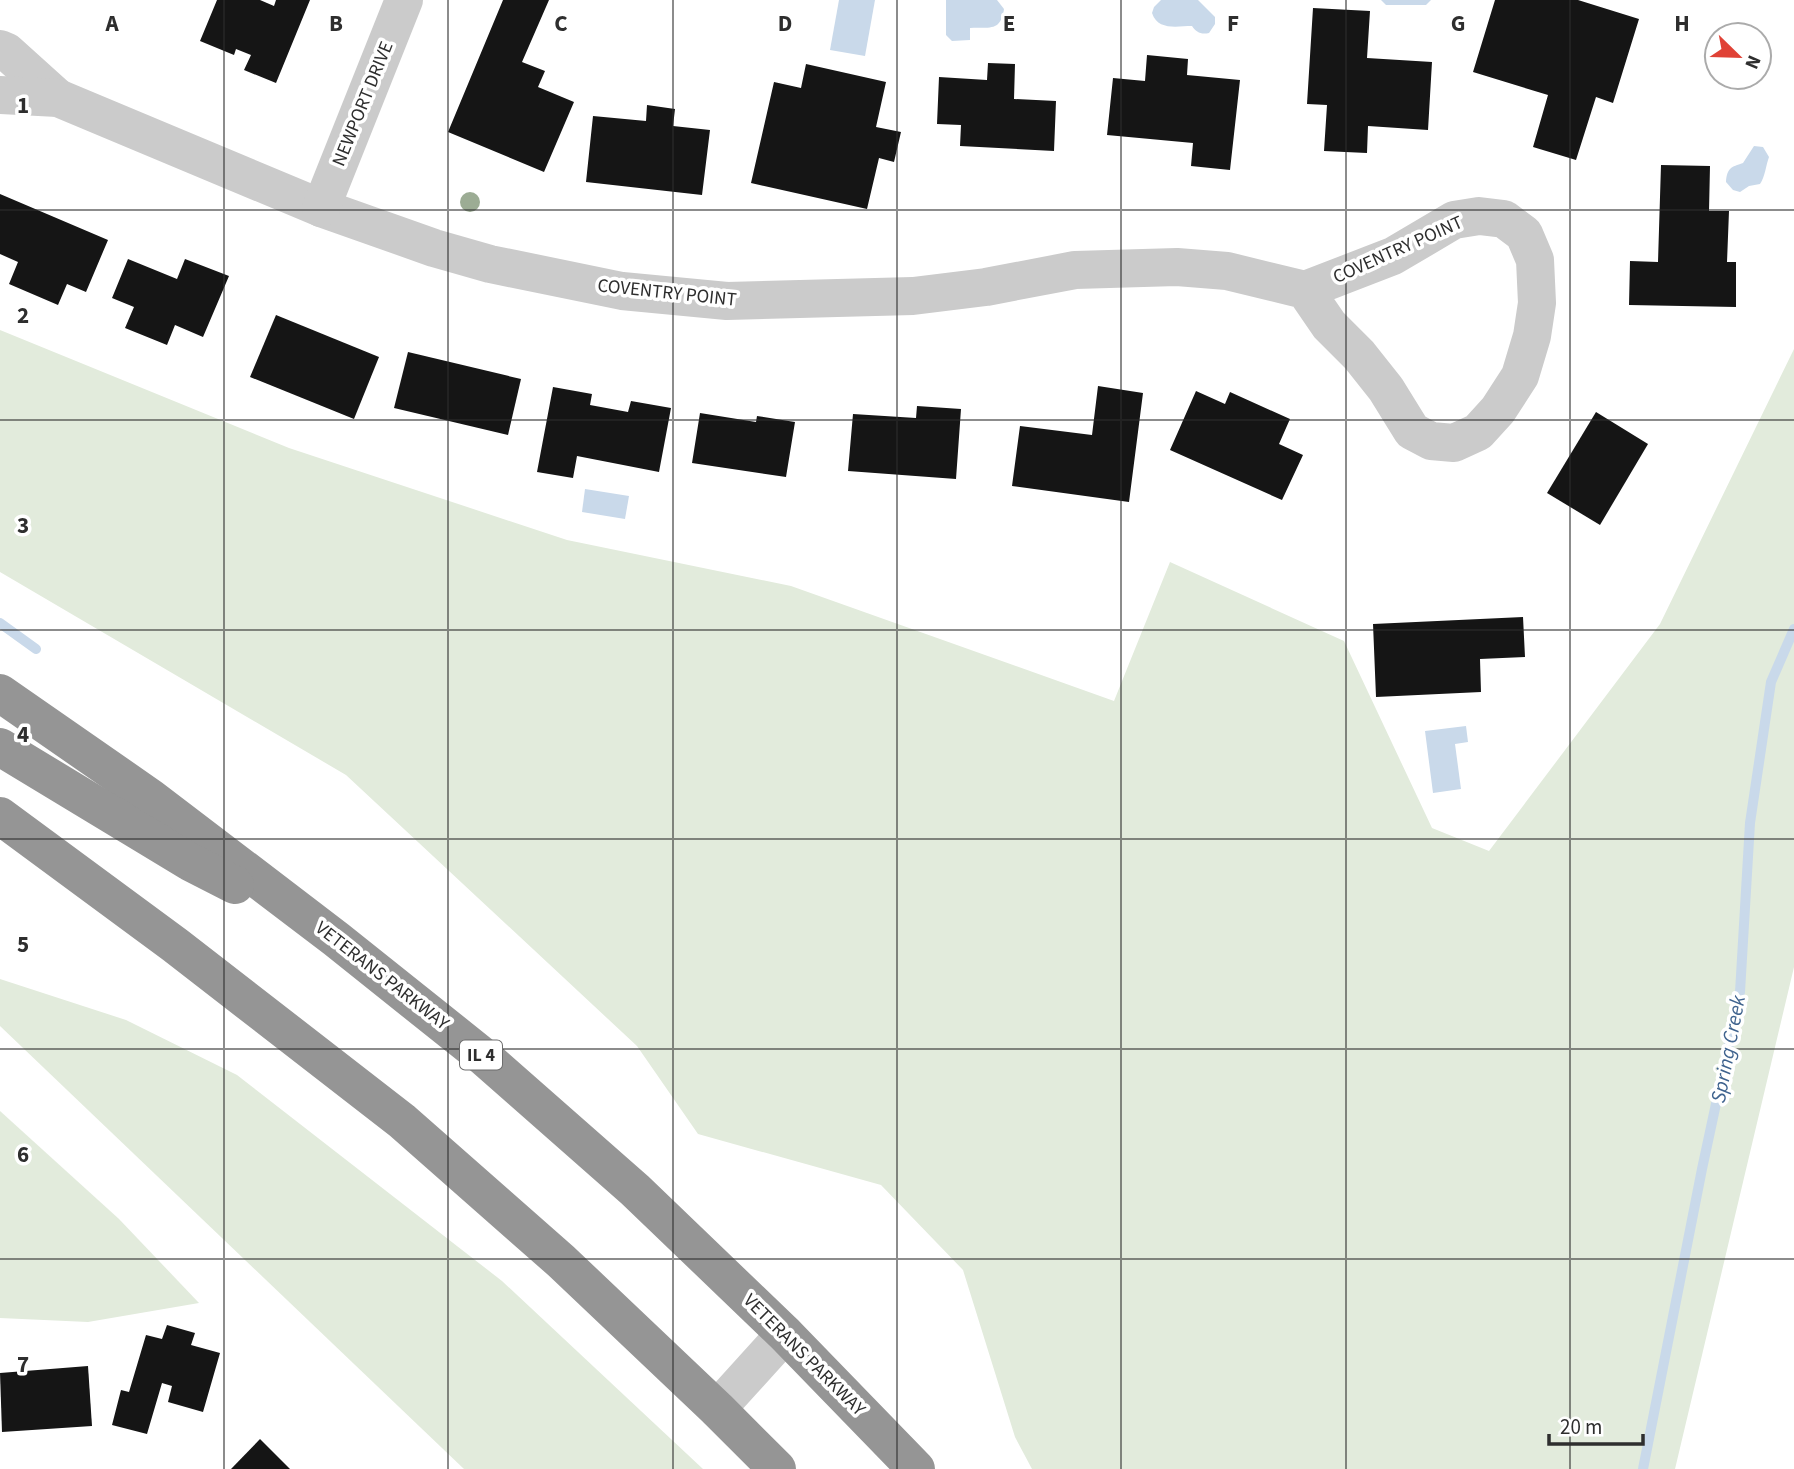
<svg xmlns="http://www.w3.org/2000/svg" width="1794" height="1469" viewBox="0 0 1794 1469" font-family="'Source Sans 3',sans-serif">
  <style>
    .green { fill: #e2ebdc }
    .water { fill: #c9d9ea }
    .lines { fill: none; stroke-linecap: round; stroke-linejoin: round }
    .stream { stroke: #c9d9ea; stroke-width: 10 }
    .building { fill: #151515 }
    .minor { stroke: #cbcbcb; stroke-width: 38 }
    .highway { stroke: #959595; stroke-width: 38 }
    .tree { fill: #9cac94 }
    .grid { fill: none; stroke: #2e2e2e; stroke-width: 2; stroke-opacity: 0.55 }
    .labels { text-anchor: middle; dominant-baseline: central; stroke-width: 7; stroke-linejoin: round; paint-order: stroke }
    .shield { fill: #fff; stroke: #6d6d6d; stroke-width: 2 }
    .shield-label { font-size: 18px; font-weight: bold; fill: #2e2e2e }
    .street-label { font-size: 19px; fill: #2e2e2e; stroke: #fff }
    .water-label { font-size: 21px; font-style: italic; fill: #3f638e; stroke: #fff }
    .grid-label { font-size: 23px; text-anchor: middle; font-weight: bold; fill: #2e2e2e; stroke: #fff; stroke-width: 7; stroke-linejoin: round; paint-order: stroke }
  </style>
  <rect width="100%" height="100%" fill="#fff"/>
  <g class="green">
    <path d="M0,330L289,448L567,540L791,586L1114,701L1170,562L1344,641L1432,828L1489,851L1660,624L1794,349V967L1675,1469H1032L1015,1437L963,1270L881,1185L698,1134L637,1046L346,775L0,572Z"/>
    <path d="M0,979L126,1020L237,1075L502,1281L703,1469H464L0,1026Z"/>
    <path d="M0,1111L119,1219L199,1303L88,1322L0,1318Z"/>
  </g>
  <g class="water">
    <path d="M839,0H875L865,56L830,50Z"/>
    <path d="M946,0H997L1004,9C1001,32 989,27 970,28V40L952,41L946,35Z"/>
    <path d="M1161,0H1198L1215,17V24L1209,33C1201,35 1196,32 1192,26C1177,26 1158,31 1152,13L1154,7Z"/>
    <path d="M1381,0H1431L1426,5H1386Z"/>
    <path d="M1754,146L1763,147L1769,157C1766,165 1765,177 1760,184L1749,186L1740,192L1733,190L1726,182C1727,168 1731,167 1743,163Z"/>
    <path d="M585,489L629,496L625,519L582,512Z"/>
    <path d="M1466,726L1468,742L1455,744L1461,789L1433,793L1425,731Z"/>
  </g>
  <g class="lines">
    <g class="stream">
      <path d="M0,623L36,649"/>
      <path d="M1643,1469L1702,1169L1740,992L1750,823L1771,682L1794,629"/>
    </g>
  </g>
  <g class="building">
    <path d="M217,0H260L274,6L276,0H310L276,83L244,70L251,55L236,49L234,55L200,41Z"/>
    <path d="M503,0H549L522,62L545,71L538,87L574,102L544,172L448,132Z"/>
    <path d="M1495,0H1578L1639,19L1613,103L1596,97L1576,160L1533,147L1548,95L1473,72Z"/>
    <path d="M1313,8L1370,11L1367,58L1432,62L1428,130L1368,126L1367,153L1324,151L1327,105L1307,104Z"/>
    <path d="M1147,55L1188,59L1187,75L1240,80L1230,170L1191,166L1193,143L1107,135L1113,78L1145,81Z"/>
    <path d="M988,63L1015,64L1014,99L1056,101L1054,151L960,146L961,125L937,124L939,77L987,80Z"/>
    <path d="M806,64L886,82L876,127L901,132L894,162L879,158L867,209L751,183L774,82L801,88Z"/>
    <path d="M647,105L675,109L673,126L710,130L702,195L586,182L593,116L646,121Z"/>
    <path d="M1661,165L1710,166L1709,211H1729L1727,262H1736V307L1629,305L1630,261L1658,262Z"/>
    <path d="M0,194L108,240L86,292L67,284L58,305L9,284L18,262L0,254Z"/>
    <path d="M128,259L177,279L185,259L229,276L203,337L175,325L167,345L125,328L134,307L112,298Z"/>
    <path d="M276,315L379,357L354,419L250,377Z"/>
    <path d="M408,352L521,379L508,435L394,408Z"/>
    <path d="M1098,386L1143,393L1129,502L1012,486L1020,426L1092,435Z"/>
    <path d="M553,387L592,394L590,405L628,412L631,401L671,408L659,472L577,456L573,478L537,472Z"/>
    <path d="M1196,391L1225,404L1230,392L1290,419L1279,444L1303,455L1282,500L1170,450Z"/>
    <path d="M917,406L961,409L956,479L848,471L853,414L916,418Z"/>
    <path d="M1596,412L1648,444L1600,525L1547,493Z"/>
    <path d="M700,413L756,422L757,416L795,422L786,477L692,463Z"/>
    <path d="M1523,617L1525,657L1480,659L1481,692L1376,697L1373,624Z"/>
    <path d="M167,1325L195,1333L191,1345L220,1353L203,1412L168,1402L172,1386L162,1383L147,1434L112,1425L121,1390L129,1392L146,1335L162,1339Z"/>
    <path d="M88,1366L92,1426L2,1432L0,1373Z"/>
    <path d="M260,1439L290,1469H231Z"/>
  </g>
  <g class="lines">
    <g class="minor">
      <path d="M0,49L7,52L58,98"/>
      <path d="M0,95L58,98L321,208L434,248L490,264L622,291L727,301L913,296L986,287L1075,270L1177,267L1227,271L1305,290L1393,256L1454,220L1479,216L1504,219L1524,234L1535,260L1537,303L1532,336L1520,376L1498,410L1478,432L1454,443L1431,441L1412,431L1386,389L1359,355L1329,325L1305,290"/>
      <path d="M321,208L404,0"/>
      <path d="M717,1409L785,1334"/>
    </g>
    <g class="highway">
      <path d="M0,693L151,798L336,939L485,1058L635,1190L785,1334L916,1469"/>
      <path d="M0,747L190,862L235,885"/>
      <path d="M0,816L175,945L402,1121L561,1261L717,1409L777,1469"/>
    </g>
  </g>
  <circle class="tree" cx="470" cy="202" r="10"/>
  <path class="grid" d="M224,0V1469M448,0V1469M673,0V1469M897,0V1469M1121,0V1469M1346,0V1469M1570,0V1469M0,210H1794M0,420H1794M0,630H1794M0,839H1794M0,1049H1794M0,1259H1794"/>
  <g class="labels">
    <rect class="shield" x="460" y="1040.5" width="42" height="29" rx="5"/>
    <g class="shield-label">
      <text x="481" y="1055">IL 4</text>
    </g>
    <g class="street-label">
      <text transform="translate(363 104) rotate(-68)">NEWPORT DRIVE</text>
      <text transform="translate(1398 250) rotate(-24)">COVENTRY POINT</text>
      <text transform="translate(667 293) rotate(6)">COVENTRY POINT</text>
      <text transform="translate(382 976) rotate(38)">VETERANS PARKWAY</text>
      <text transform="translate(804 1355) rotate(45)">VETERANS PARKWAY</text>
    </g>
    <g class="water-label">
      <text transform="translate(1728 1049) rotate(-79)">Spring Creek</text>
    </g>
  </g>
  <g class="grid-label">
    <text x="112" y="31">A</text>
    <text x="336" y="31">B</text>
    <text x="561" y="31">C</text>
    <text x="785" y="31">D</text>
    <text x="1009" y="31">E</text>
    <text x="1233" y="31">F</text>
    <text x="1458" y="31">G</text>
    <text x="1682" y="31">H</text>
    <text x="23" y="113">1</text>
    <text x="23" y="323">2</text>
    <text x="23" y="533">3</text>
    <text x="23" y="742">4</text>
    <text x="23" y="952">5</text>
    <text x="23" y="1162">6</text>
    <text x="23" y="1372">7</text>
  </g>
  <g transform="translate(1738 56) rotate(113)"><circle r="33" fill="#ffffff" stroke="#ababab" stroke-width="2"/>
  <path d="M0-5L12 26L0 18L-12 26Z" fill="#e04236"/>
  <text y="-10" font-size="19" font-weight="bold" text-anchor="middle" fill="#2e2e2e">N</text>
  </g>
  <path d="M1549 1434v10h94v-10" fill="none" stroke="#2e2e2e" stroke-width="3.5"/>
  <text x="1560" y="1434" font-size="21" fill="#2e2e2e" stroke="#ffffff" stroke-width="5" paint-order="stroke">20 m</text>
</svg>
